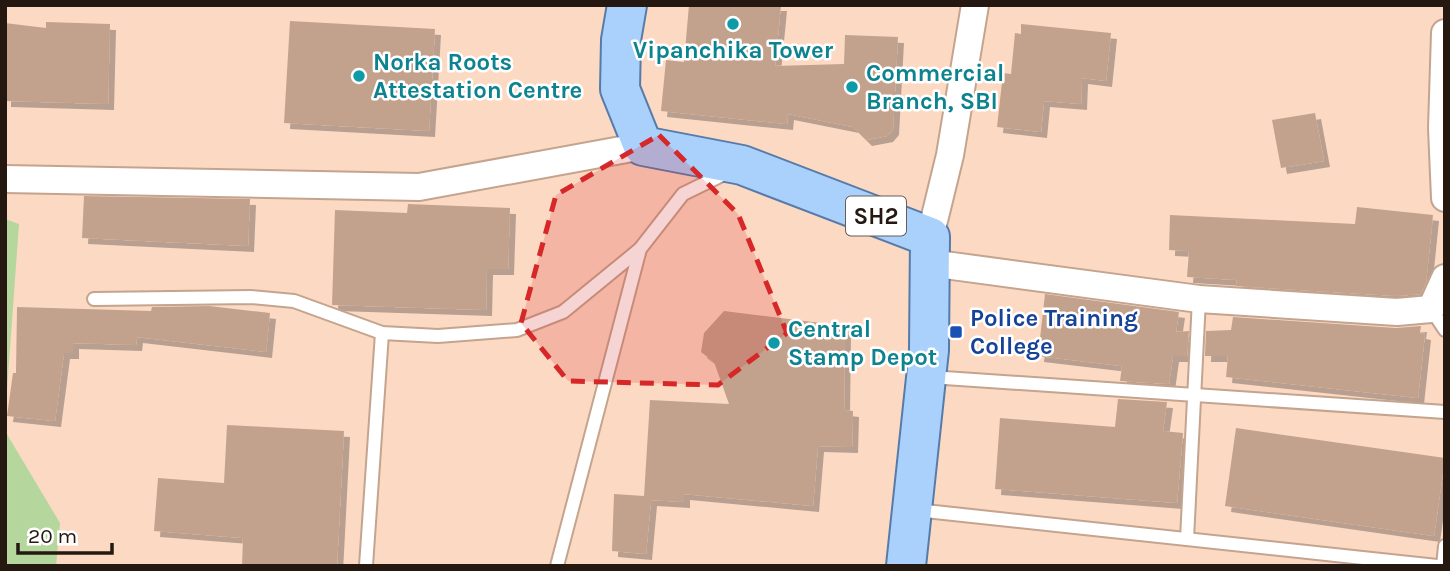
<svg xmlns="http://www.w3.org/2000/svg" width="1450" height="571" viewBox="0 0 1450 571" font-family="Karla,sans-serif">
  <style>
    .green { fill: #b5d69d }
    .building { fill: #c3a28d; filter: url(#shadow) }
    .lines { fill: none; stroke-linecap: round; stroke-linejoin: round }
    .service-casing { stroke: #c4a48e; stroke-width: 16 }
    .minor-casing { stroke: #c4a48e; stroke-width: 30 }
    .primary-casing { stroke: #577ba8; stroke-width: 42 }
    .service { stroke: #fff; stroke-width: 12 }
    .minor { stroke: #fff; stroke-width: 26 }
    .primary { stroke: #aad0fc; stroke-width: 38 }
    .marked { fill: #d62828; fill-opacity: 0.2; stroke: #d62828; stroke-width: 5; stroke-dasharray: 14 9; stroke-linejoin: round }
    .culture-dot { fill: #0f9aa8; stroke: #fff; stroke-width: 2.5 }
    .transit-dot { fill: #1a4fb4; stroke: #fff; stroke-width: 2.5 }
    .labels { text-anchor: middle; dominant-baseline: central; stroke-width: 5; stroke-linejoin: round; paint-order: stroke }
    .shield { fill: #fff; stroke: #665d58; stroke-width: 2 }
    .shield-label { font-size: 23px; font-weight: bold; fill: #241810 }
    .culture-label { font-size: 24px; font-weight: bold; fill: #0d838f; stroke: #fff; text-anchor: start }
    .transit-label { font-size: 24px; font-weight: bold; fill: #164399; stroke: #fff; text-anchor: start }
  </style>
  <defs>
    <filter id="shadow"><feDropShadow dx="6" dy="6" stdDeviation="0" flood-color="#0004"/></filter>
  </defs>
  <rect width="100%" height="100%" fill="#fcd9c3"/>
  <g class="green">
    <path d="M5,219L19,224L5,418Z"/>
    <path d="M5,431L60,523L56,566H5Z"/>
  </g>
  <g class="building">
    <path d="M689,5H781L775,66L844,64L845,35L898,37L893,129L887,136L866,140L853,127L788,114L787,124L661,111L666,60L684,62Z"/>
    <path d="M290,21L435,29L429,131L284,123Z"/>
    <path d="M46,22L110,24L108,104L5,101V23L46,28Z"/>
    <path d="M1021,24L1111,33L1106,81L1082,78L1081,104L1044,101L1041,132L997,127L1003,73L1011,74L1015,33L1021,34Z"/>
    <path d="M1315,113L1324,161L1281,168L1272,120Z"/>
    <path d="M84,196L250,199L248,246L82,238Z"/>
    <path d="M408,204L510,208L508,269H487L486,310L332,305L335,210L407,213Z"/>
    <path d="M1357,207L1433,215L1426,283L1420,294L1397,296L1236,286L1237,280L1187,277L1189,251L1169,250L1170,215L1355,224Z"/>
    <path d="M1045,294L1179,312L1176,332L1189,331L1187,356H1173L1169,384L1120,381L1122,366L1038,356Z"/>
    <path d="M209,306L270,313L266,352L137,337L136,345L73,343V353H64L55,421L7,416L13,373H16L17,307L151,311L152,307Z"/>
    <path d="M724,311L845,326L844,410L853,411L852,447L818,446L813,506L684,494V502L651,500L646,554L612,551L614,494L644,496L650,400L729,404L714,362L701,352L704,333Z"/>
    <path d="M1233,317L1396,328L1421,326L1420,333L1425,334L1418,398L1226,377L1228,356H1205L1206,331L1231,330Z"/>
    <path d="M1118,399L1167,402L1163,431L1183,433L1177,503L995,489L1000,418L1115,427Z"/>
    <path d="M227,425L344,431L337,566H242L243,538L154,531L158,478L224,483Z"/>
    <path d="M1236,428L1445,458L1434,536L1225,506Z"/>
  </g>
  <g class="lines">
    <g class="service-casing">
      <g id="service">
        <path d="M94,299L251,297L294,301L382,333L438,336L517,330L563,312L640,249"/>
        <path d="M1431,309L1445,330"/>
        <path d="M930,377L1445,412"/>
        <path d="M916,510L1437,566"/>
        <path d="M1187,539L1199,299"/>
        <path d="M366,566L382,333"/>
        <path d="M557,566L640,249L683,194L726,173"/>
        <path d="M1443,566L1445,546"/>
      </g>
    </g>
    <g class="minor-casing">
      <g id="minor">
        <path d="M1445,33L1442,128L1445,198"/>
        <path d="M5,179L419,187L643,146"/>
        <path d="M930,237L950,155L975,5"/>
        <path d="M930,263L1199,299L1397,312L1431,309L1445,278"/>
      </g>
    </g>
    <g class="primary-casing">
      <path id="primary" d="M627,5L621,40L620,89L643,146L742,165L930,237L929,350L906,566"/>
    </g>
    <use href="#service" class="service"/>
    <use href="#minor" class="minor"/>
    <use href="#primary" class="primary"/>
  </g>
  <path class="marked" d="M659,135L738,214L787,333L718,385L568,381L521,323L556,195Z"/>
  <g class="culture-dot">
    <circle cx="733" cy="24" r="7"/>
    <circle cx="359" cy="76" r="7"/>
    <circle cx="852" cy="87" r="7"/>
    <circle cx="774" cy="343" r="7"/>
  </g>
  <rect class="transit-dot" x="949" y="325" width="14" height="14" rx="3.5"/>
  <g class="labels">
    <rect class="shield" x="846" y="196.5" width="60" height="39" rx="5"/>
    <g class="shield-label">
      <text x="876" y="216">SH2</text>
    </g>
    <g class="culture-label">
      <text x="733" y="50" text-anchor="middle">Vipanchika Tower</text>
      <text x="373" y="62">Norka Roots<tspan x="373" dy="28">Attestation Centre</tspan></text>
      <text x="866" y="73">Commercial<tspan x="866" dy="28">Branch, SBI</tspan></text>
      <text x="788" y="329">Central<tspan x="788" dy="28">Stamp Depot</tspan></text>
    </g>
    <g class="transit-label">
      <text x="970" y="318">Police Training<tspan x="970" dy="28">College</tspan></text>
    </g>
  </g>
  <rect width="1450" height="571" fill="none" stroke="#241810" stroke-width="14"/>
  <path d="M18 543v10h94v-10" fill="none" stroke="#241810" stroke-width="3.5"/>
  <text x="28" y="543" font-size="21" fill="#241810" stroke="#ffffff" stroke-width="5" paint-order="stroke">20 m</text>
</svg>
